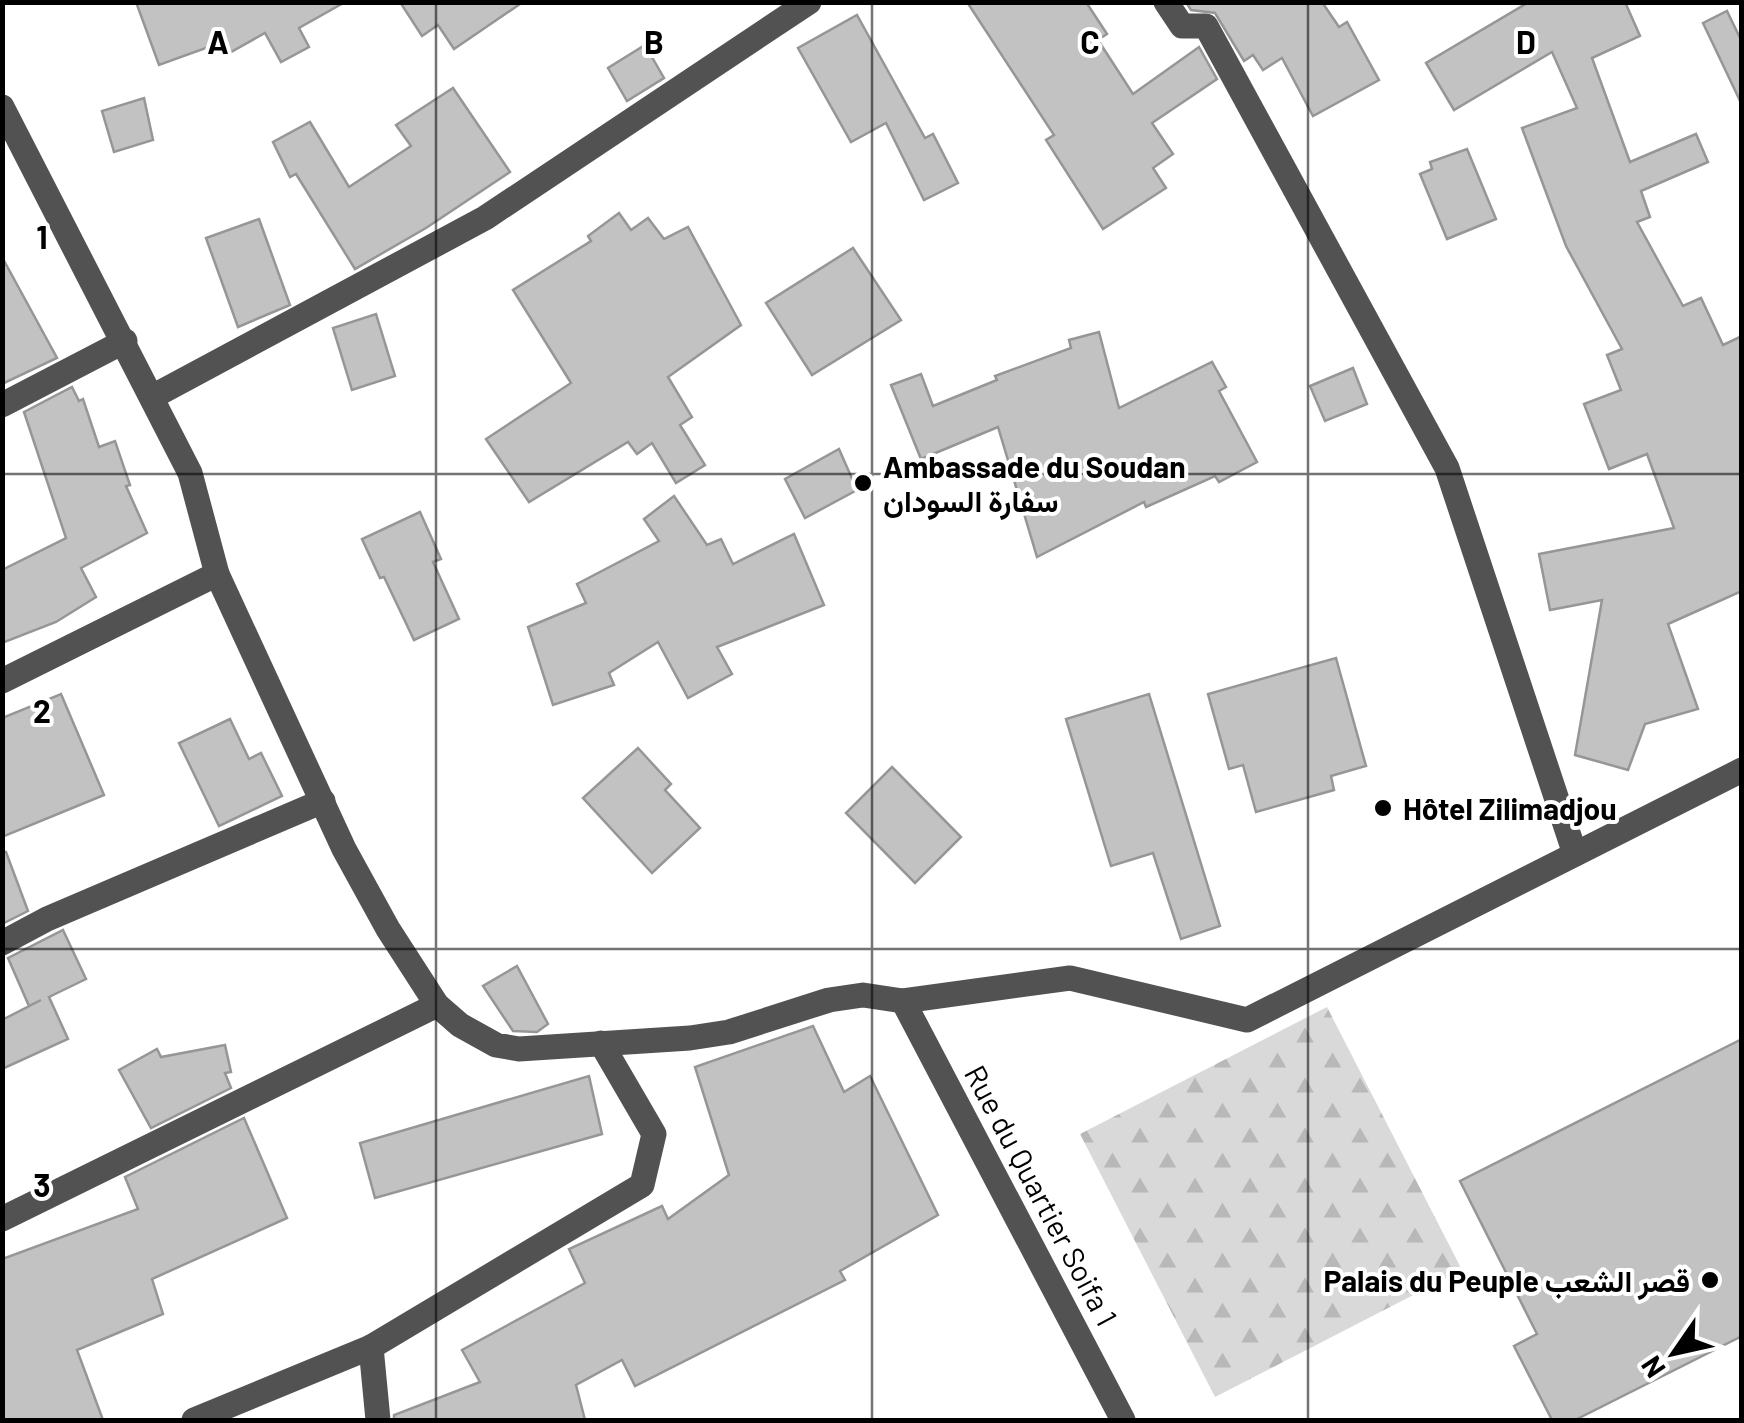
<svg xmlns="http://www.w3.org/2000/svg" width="1744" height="1423" viewBox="0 0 1744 1423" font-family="Barlow,Vazirmatn,sans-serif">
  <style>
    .forest { fill: url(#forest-firs) }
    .building { fill: #c2c2c2; stroke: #969696; stroke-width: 2.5 }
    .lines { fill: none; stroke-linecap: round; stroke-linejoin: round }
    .minor { stroke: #525252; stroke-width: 25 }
    .grid { fill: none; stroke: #000; stroke-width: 2.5; stroke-opacity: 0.55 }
    .poi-dot { fill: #000; stroke: #fff; stroke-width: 4 }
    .labels { text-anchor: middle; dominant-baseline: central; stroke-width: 8; stroke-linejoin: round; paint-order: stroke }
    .poi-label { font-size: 30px; font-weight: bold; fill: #000; stroke: #fff; text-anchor: start }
    .street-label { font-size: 30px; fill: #000; stroke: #fff }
    .grid-label { font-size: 32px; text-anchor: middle; font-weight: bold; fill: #000; stroke: #fff; stroke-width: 8; stroke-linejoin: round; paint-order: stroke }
  </style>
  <defs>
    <pattern id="forest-firs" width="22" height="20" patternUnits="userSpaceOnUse" patternTransform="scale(2.5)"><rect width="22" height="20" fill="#d9d9d9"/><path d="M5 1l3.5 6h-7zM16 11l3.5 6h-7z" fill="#b8b8b8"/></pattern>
  </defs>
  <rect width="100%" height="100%" fill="#fff"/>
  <path class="forest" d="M1327,1007L1462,1270L1215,1397L1080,1134Z"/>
  <g class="building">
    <path d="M136,2H345L299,28L309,47L281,62L265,33L231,52L225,41L159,65Z"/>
    <path d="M400,2H523L454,49L438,25L422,36Z"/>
    <path d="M967,2H1086L1107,34L1098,40L1133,94L1199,47L1217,79L1152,123L1173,154L1153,168L1166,188L1103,229L1046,140L1054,135Z"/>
    <path d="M1186,2H1322L1339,27L1347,22L1379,80L1313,116L1282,58L1263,70L1253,55L1244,61L1215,13L1191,10Z"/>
    <path d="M1529,2H1625L1640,36L1592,58L1630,162L1696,134L1708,162L1641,191L1650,217L1637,222L1683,306L1701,298L1723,345L1742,336V591L1668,624L1698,709L1645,724L1628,770L1575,755L1602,600L1550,610L1539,554L1674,528L1647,454L1609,469L1584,404L1621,390L1607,355L1622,349L1566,246L1522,128L1577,108L1552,52L1454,110L1426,63Z"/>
    <path d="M1727,11L1742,42V105L1703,23Z"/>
    <path d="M857,15L925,138L933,134L958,183L924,200L886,123L851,142L798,48Z"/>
    <path d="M645,45L664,78L627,101L608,68Z"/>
    <path d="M453,88L510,172L426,228L355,269L296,174L290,177L273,142L310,122L349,187L411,146L396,125Z"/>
    <path d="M144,98L153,140L114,152L102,111Z"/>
    <path d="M1467,149L1496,219L1447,239L1420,174L1432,169L1430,162Z"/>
    <path d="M619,213L631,230L648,218L664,239L688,227L741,325L668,377L692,417L680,425L705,465L676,483L652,443L637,454L628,442L529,502L486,439L571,383L513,290L591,241L588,236Z"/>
    <path d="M259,219L290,305L238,327L206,238Z"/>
    <path d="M853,248L901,320L812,375L766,303Z"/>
    <path d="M2,257L57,358L2,384Z"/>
    <path d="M376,314L395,376L352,390L333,328Z"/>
    <path d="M1099,332L1119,408L1212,362L1226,387L1219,391L1257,462L1219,482L1215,476L1146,507L1144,502L1037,557L998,427L921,459L891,385L921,374L933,406L997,380L995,376L1071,348L1069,340Z"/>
    <path d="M1353,368L1367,404L1325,421L1310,386Z"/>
    <path d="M72,387L79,401L83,399L99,447L115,441L130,485L126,486L147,533L81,568L96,597L56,622L2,643V570L66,538L24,412Z"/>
    <path d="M839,449L857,490L805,518L785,479Z"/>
    <path d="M674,496L707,545L721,539L733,564L794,534L824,605L717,647L732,674L688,698L658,642L609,673L614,685L553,705L528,627L586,603L577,584L659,541L644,519Z"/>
    <path d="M420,512L441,559L433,562L459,619L414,640L384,577L380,578L362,539Z"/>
    <path d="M1336,658L1366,766L1331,776L1334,790L1256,812L1243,765L1229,769L1208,694Z"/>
    <path d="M61,694L104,795L2,837V718Z"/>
    <path d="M1149,694L1220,926L1181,939L1153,853L1111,866L1066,719Z"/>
    <path d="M230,719L249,759L261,753L282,796L219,826L179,743Z"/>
    <path d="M638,748L671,784L665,790L700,828L652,873L583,798Z"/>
    <path d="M892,767L961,837L915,883L846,813Z"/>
    <path d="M2,852H6L28,911L2,924Z"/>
    <path d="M63,930L86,979L49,997L68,1039L2,1069V1020L41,1000L29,1006L8,958Z"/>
    <path d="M517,966L548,1024L537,1032L513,1031L483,986Z"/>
    <path d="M813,1026L844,1092L870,1076L938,1215L840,1271L845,1280L635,1386L622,1360L576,1385L585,1420H394V1415L480,1382L462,1350L585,1283L569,1249L662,1206L668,1219L729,1175L695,1067Z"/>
    <path d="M1742,1039V1336L1575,1420H1552L1514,1346L1537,1334L1460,1181Z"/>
    <path d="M225,1045L231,1072L225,1073L231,1088L151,1128L119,1070L157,1049L161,1057Z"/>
    <path d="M589,1076L602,1134L375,1198L360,1143Z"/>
    <path d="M244,1118L287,1218L152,1279L163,1314L77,1350L103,1420H2V1259L138,1209L125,1177Z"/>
  </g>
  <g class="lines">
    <g class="minor">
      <path d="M1166,2L1182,26H1206L1447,468L1575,854"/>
      <path d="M2,107L190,473L217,574L344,849L388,929L437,1005L460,1025L496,1045L519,1049L690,1038L729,1032L829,1000L863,995L903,1001L1070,978L1247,1020L1742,770"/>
      <path d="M152,397L485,218L809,2"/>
      <path d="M2,405L125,341"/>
      <path d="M2,681L217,574"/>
      <path d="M2,943L47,919L323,801"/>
      <path d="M903,1001L1123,1420"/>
      <path d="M2,1219L437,1005"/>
      <path d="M371,1347L378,1420"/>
      <path d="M194,1420L371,1347L642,1185L654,1134L601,1043"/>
    </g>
  </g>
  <path class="grid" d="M436,2V1420M872,2V1420M1308,2V1420M2,474H1742M2,949H1742"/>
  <g class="poi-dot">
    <circle cx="863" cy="483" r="10"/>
    <circle cx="1383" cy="808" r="10"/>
    <circle cx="1710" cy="1280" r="10"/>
  </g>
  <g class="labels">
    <g class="poi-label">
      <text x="883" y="466">Ambassade du Soudan<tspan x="883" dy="34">سفارة السودان</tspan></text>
      <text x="1403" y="808">Hôtel Zilimadjou</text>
      <text x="1690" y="1280" text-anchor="end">Palais du Peuple قصر الشعب</text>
    </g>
    <g class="street-label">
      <text transform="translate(1042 1195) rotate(62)">Rue du Quartier Soifa 1</text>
    </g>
  </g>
  <g class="grid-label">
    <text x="218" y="54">A</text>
    <text x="654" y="54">B</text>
    <text x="1090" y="54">C</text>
    <text x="1526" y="54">D</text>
    <text x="42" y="249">1</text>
    <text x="42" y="723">2</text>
    <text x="42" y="1197">3</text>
  </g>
  <rect width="1744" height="1423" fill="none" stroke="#000000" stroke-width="10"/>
  <g transform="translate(1674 1353) rotate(236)" stroke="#ffffff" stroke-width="8" paint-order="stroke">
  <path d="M0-8L18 38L0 25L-18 38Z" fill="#000000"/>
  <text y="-15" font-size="28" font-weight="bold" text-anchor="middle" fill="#000000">N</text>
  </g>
</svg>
